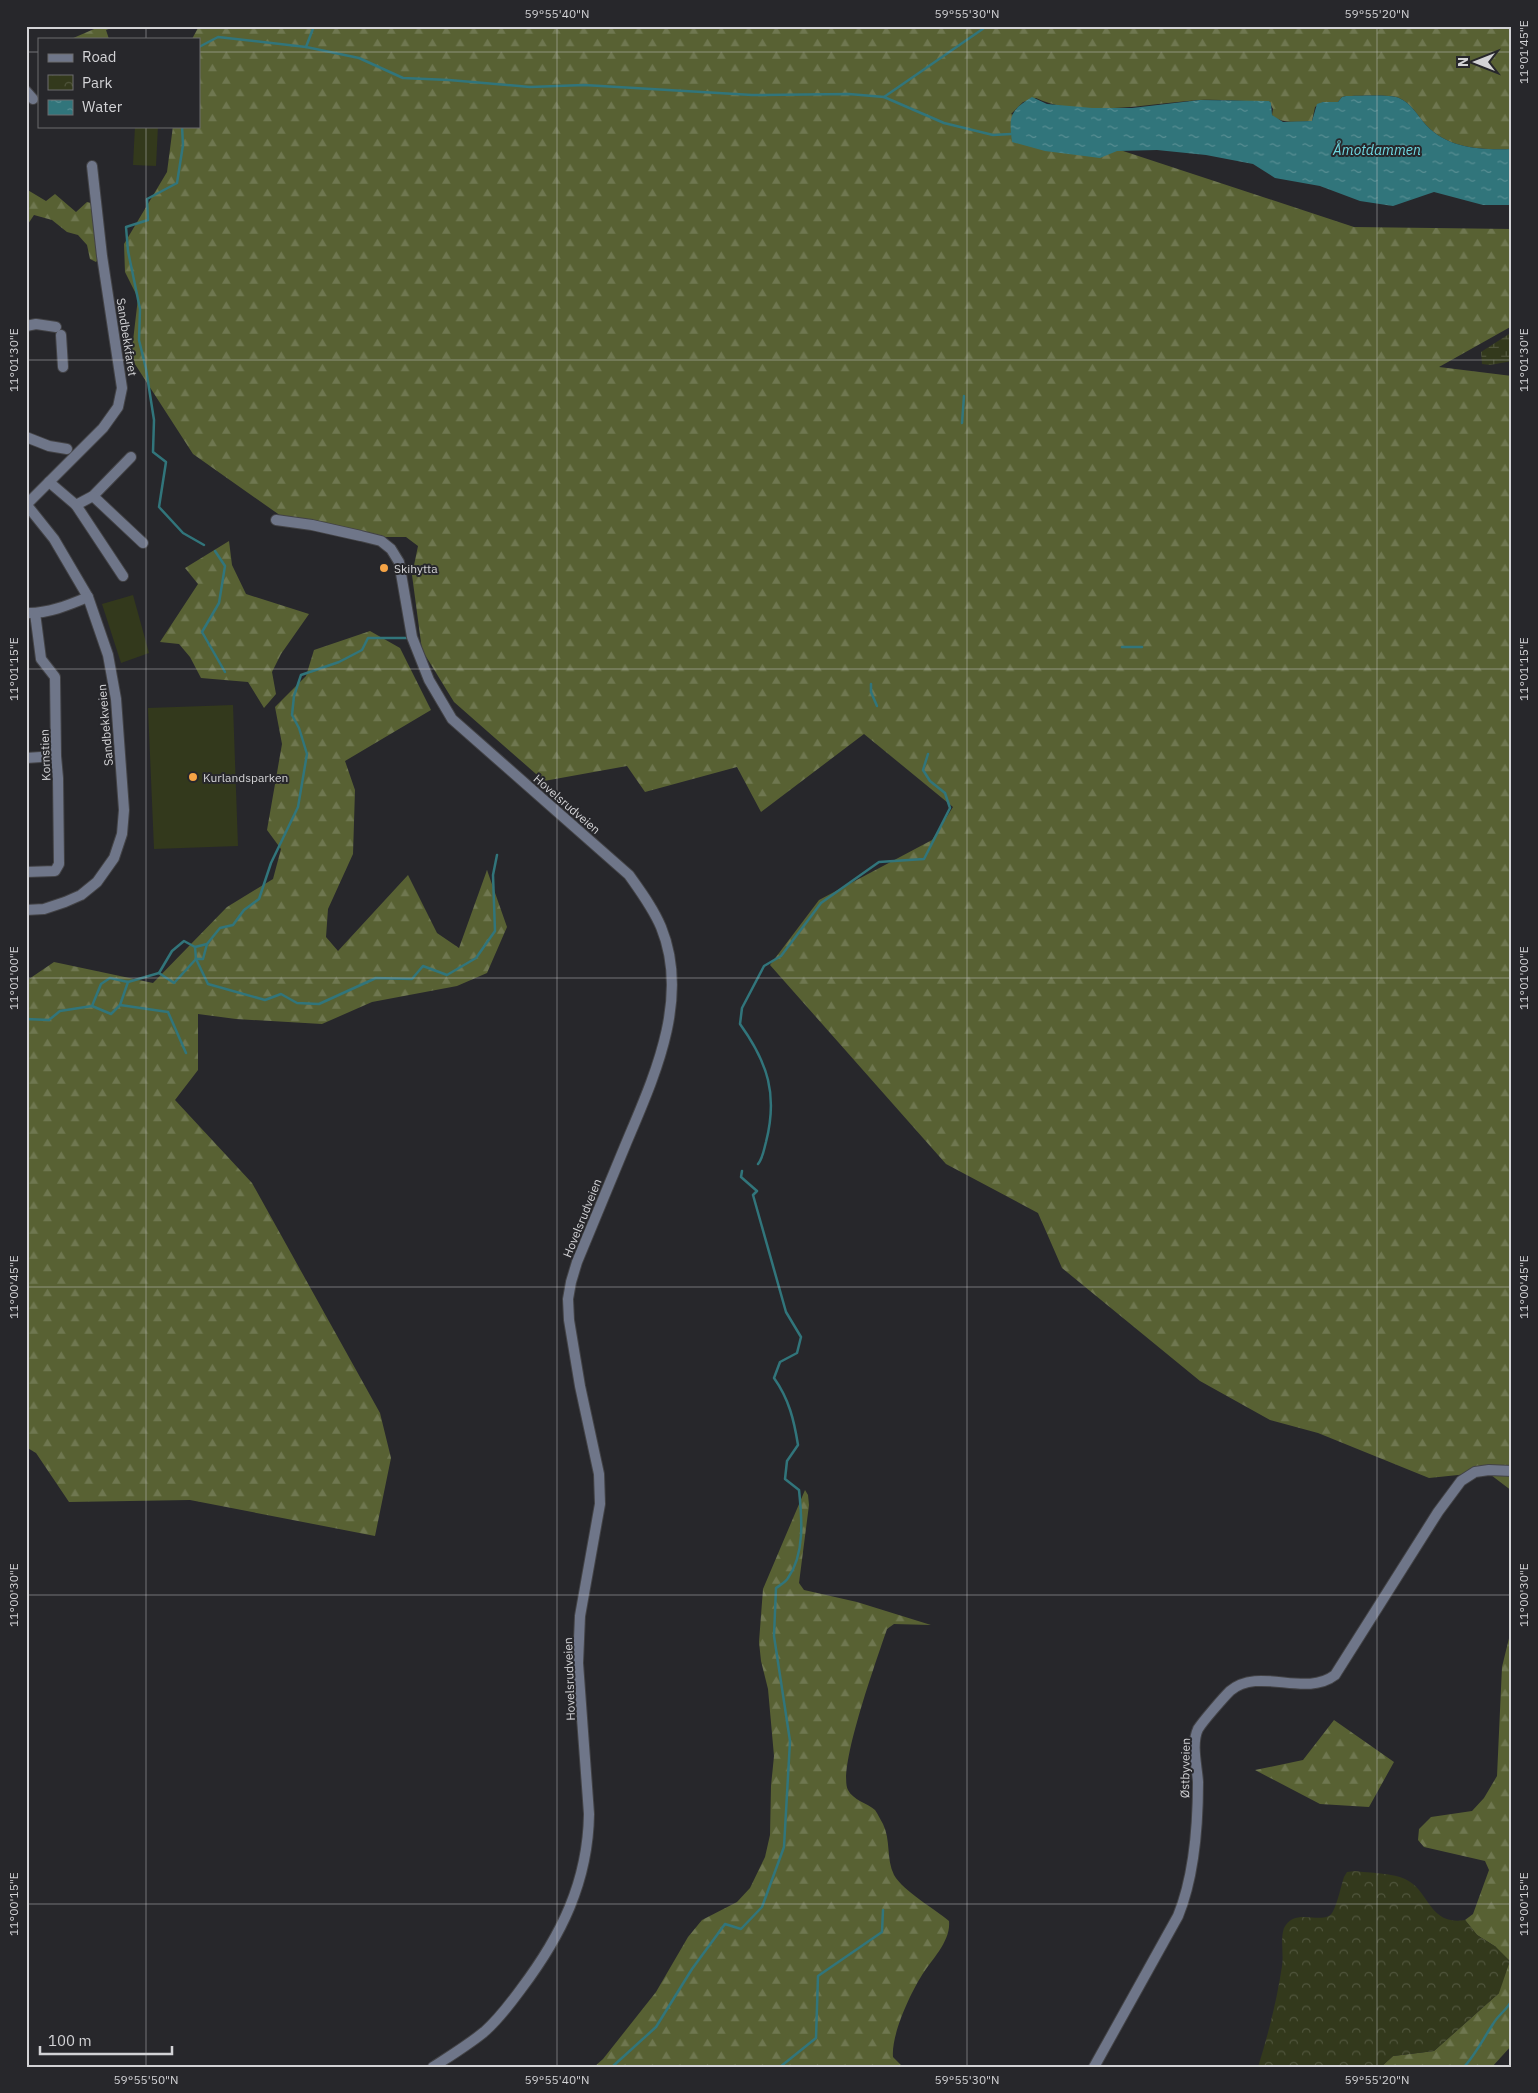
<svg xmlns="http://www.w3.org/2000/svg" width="1538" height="2093" viewBox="0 0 1538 2093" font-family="'IBM Plex Sans',sans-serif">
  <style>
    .grass { fill: #33391c }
    .forest { fill: url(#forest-firs) }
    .wetland { fill: url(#wetland-marsh) }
    .park { fill: url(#park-crowns) }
    .water { fill: url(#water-ripples) }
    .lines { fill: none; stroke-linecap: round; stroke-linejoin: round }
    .stream { stroke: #31757b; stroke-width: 2.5 }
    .minor-casing { stroke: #434346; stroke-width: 12 }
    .minor { stroke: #6f7689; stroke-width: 10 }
    .ticks { fill: none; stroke: #d3d3d6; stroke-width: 1; stroke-opacity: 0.45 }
    .poi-dot { fill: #f5a345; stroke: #27272b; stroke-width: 2 }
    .labels { text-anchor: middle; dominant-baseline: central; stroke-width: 4; stroke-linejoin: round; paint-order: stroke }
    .street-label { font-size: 12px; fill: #d3d3d6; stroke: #27272b }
    .poi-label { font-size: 12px; fill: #d3d3d6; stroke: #27272b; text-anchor: start }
    .water-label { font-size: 14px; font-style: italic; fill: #6ed8e1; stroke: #27272b }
    .neatline { fill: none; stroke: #d3d3d6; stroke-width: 2 }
    .ticks-label { font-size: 12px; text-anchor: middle; fill: #d3d3d6 }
  </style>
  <defs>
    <pattern id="forest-firs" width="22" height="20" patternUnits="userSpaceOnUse" patternTransform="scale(1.25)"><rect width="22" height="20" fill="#586133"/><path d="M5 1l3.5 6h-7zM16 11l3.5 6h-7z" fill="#6f7750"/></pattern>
    <pattern id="wetland-marsh" width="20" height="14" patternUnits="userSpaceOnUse" patternTransform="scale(1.25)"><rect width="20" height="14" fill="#33391c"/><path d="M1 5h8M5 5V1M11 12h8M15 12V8" fill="none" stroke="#50553c"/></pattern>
    <pattern id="park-crowns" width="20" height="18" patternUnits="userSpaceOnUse" patternTransform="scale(1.25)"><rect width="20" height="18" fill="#33391c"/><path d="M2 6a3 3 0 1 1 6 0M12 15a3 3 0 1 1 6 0" fill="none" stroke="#50553c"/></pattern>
    <pattern id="water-ripples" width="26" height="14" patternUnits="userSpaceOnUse" patternTransform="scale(1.25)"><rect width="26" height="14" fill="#31757b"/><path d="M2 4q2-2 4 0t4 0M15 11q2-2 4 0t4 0" fill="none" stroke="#588e93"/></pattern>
  </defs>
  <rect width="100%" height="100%" fill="#27272b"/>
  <g class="grass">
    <path d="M135,126H158L156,166L133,165Z"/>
    <path d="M133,595L149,653L121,663L102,604Z"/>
    <path d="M233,705L238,846L154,849L148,708Z"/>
  </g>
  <g class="forest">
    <path d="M101,26H117L106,30L109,39H71Z"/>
    <path d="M199,26H1512V149C1481,150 1449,149 1426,125C1418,116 1411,103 1399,98C1390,94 1358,96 1346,96L1342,97L1338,102H1323L1315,107L1312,121C1299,121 1282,125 1272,115L1273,109L1269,101C1246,102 1222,99 1199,100C1152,103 1079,119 1036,98L1023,102L1011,114L1354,227L1512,229V326L1439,367L1512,376V1491L1487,1472L1429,1478L1318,1433L1270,1420L1200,1381L1062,1268L1038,1213L946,1164L770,965L819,900L932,840L953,807L864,734L761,812L737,767L645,792L627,766L544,781L454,702L422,650L412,575L418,546L406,537H383L281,516L193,454L131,358L138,298L125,272L124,244L167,172L173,126H199V39H192Z"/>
    <path d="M26,189L46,201L55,194L76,212L87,202L91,203L99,258L96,262L90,259L87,245L78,235L67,232L52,220L34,215L26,227Z"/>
    <path d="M229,541L232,565L246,594L309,614L281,654L272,672L276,694L264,708L248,682L201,678L190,657L179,644L160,642L198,584L185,568Z"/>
    <path d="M370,631L400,648L431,710L345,761L355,790L353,854L328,909L326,937L338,951L408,875L437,933L459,948L487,870L507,927L487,973L457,986L372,1002L322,1024L236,1019L198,1014V1070L175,1100L252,1183L380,1413L391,1458L375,1536L190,1500L69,1502L36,1453L26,1447V981L54,962L153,983L227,907L273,879L281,849L267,830L282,744L275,707L306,676L314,650Z"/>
    <path d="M805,1490L808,1495L809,1505L799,1583L804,1590L857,1602L931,1625L894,1624L887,1629C878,1656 837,1769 848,1790C853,1800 867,1803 875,1810C878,1814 880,1819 883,1824C891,1840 886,1859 894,1875C904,1892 934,1908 949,1921C951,1941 932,1959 922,1975C910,1994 891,2035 893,2057L903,2067H594L603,2059L656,1992L688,1937L702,1920L737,1902L750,1888L765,1857L770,1835L771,1786L774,1756L768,1689L761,1661L759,1642L763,1589Z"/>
    <path d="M1512,1626V2045L1492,2067H1381L1393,2056L1434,2051L1499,1993L1496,1947L1477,1935L1465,1920L1473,1914L1489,1870L1485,1861L1424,1847L1418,1840L1419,1829L1431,1817L1472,1811L1484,1798L1497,1776L1502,1667Z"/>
    <path d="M1334,1720L1394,1762L1369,1807L1320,1804L1255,1770L1303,1760Z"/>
  </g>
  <path class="wetland" d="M1512,332V361L1490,365L1482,364L1481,352Z"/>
  <path class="park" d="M1355,1871C1369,1873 1393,1873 1405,1879C1430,1890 1428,1926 1465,1920L1477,1935L1496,1947L1510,1961L1499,1993L1434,2051L1393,2056L1381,2067H1258C1268,2035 1277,2000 1282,1966C1284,1955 1280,1939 1284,1928C1295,1906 1323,1926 1332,1913C1337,1905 1341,1886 1344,1877L1347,1872Z"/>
  <path class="water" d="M1346,96C1358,96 1390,94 1399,98C1411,103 1418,116 1426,125C1449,149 1481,150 1512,149V205H1483L1434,192L1393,206L1360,201L1320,186L1275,178L1253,164L1206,155L1157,150L1117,151L1100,158L1045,151L1012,142C1009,117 1009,111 1032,97L1047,104L1092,108H1132L1200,100L1269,101L1271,103L1272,115L1283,122L1312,121L1317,104L1323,102H1338L1342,97Z"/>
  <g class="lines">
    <g class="stream">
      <path d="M199,47L218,37L306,47L359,58L403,78L449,80L530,87L584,85L752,95L849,94L884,97L944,123L993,135L1011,134"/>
      <path d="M306,47L314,26"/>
      <path d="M884,97L987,26"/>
      <path d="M182,126L183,145L177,183L147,199L148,220L126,227L128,251L140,309L139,340L146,369L154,420L153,452L166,462L159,507L183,533L204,545"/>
      <path d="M962,423L964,396"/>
      <path d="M215,551L225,566L219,603L202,632L225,672"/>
      <path d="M1122,647H1142"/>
      <path d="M871,684V692L877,706"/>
      <path d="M195,947L196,959L208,984L265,1000L281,994L297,1003L319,1004L376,978L412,979L423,966L447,975L476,958L495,931L493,875L497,855"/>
      <path d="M159,973L172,951L184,941L195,947L207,944"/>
      <path d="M120,1005L168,1012L186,1053"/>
      <path d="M92,1006L101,984L110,978L128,982"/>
      <path d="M26,1019L49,1020L60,1011L92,1006L111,1014L120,1005L128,982L159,973L174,983L196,959H203L207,944L220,928L233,925L244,910L259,899L271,863L298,807L307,754L299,728L292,715L294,696L301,675L339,662L362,650L368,638H406"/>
      <path d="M758,1164C763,1158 764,1149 766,1142C778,1095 768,1063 740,1024L742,1008L764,966L781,956L821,903L879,862L924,859L950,808L945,793L930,781L923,770L928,754"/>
      <path d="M612,2067L656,2027L692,1969L725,1924L741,1929L762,1907L784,1847L790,1741L774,1636L776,1588C780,1585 786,1582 788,1578C805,1554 802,1518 799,1490L785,1479L787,1461L798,1445C794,1420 789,1399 774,1378L780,1362L797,1353L801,1337L786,1312L753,1195L757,1191L741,1177L742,1171"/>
      <path d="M780,2067L816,2038L818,1976L882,1932L883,1910"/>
      <path d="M1422,2067H1425"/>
      <path d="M1464,2067C1476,2054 1483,2039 1493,2024C1498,2015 1507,2010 1512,2000"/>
    </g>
    <g class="minor-casing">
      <g id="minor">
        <path d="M26,91L33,99"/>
        <path d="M26,326L36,324L56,327"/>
        <path d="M61,335L63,367"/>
        <path d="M26,437L49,446L67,449"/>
        <path d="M49,482L76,505L93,496L131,457"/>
        <path d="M93,496L143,543"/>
        <path d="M26,504L54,539L88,597L108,655L116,699L124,810L122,834L114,858L97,882L81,895L65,902L44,909L26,910"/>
        <path d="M27,504L103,428L118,407L122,388L102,256L92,166"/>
        <path d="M76,505L123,576"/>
        <path d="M276,520L312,525L361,536L381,541L391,549L399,562L412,637L429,680L452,719L629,875C641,892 653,908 661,927C691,1000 653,1079 625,1146C609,1185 593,1223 577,1262L571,1282L568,1299L569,1320L580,1386L599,1474L600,1504L580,1616L578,1663L589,1814C588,1882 561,1936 521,1989C510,2004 498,2020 484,2032C468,2045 450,2056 433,2067"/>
        <path d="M26,613C47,614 69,605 88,597"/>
        <path d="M26,758L56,756"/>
        <path d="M26,872L55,871L59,864L58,778L56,756L55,677L41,659L35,613"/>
        <path d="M1094,2067L1178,1916C1194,1877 1198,1824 1198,1782C1197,1766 1191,1744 1198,1729C1203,1721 1223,1698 1230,1691C1259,1666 1305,1698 1335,1675L1438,1512L1461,1481L1475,1472L1489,1470L1512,1471"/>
      </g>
    </g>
    <use href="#minor" class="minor"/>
  </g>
  <path class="ticks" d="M146,26V39M557,26V2067M967,26V2067M1377,26V2067M26,52H39M199,52H1512M146,126V2067M26,360H1512M26,669H1512M26,978H1512M26,1287H1512M26,1595H1512M26,1904H1512"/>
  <g class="poi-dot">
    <circle cx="384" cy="568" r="5"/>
    <circle cx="193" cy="777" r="5"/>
  </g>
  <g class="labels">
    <g class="street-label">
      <text transform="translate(127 337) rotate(81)">Sandbekkfaret</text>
      <text transform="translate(105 725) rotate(-95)">Sandbekkveien</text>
      <text transform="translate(45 755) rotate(-92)">Kornstien</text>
      <text transform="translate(567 804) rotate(41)">Hovelsrudveien</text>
      <text transform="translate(582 1218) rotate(-68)">Hovelsrudveien</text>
      <text transform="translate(569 1679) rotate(-92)">Hovelsrudveien</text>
      <text transform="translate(1185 1768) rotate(-89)">Østbyveien</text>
    </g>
    <g class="poi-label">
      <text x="394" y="568">Skihytta</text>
      <text x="203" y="777">Kurlandsparken</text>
    </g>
    <g class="water-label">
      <text x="1377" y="150">Åmotdammen</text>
    </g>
  </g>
  <rect width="1538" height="2093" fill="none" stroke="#27272b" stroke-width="55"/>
  <rect x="38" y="38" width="162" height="90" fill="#27272b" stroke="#6c6c6f"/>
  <rect x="48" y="54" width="25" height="8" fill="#6f7689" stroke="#6c6c6f"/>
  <text x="82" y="62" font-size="15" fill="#d3d3d6">Road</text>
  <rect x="48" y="75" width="25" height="15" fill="url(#park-crowns)" stroke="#6c6c6f"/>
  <text x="82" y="88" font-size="15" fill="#d3d3d6">Park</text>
  <rect x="48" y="100" width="25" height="15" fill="url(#water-ripples)" stroke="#6c6c6f"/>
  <text x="82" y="112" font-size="15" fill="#d3d3d6">Water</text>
  <g transform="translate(1476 62) rotate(270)" stroke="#27272b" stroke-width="4" paint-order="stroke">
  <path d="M0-4L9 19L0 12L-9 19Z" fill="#d3d3d6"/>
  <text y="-8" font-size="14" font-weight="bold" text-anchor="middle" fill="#d3d3d6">N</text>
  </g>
  <path d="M40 2046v8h132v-8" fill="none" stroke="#d3d3d6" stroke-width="2.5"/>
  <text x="48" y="2046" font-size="15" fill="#d3d3d6" stroke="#27272b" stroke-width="4" paint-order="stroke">100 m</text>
  <rect x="28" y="28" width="1482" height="2038" class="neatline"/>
  <g class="ticks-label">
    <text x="557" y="18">59°55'40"N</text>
    <text x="967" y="18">59°55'30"N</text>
    <text x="1377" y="18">59°55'20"N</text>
    <text transform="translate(1524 52) rotate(-90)" y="4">11°01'45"E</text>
    <text transform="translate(1524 360) rotate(-90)" y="4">11°01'30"E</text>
    <text transform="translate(14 360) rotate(-90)" y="4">11°01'30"E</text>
    <text transform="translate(1524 669) rotate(-90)" y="4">11°01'15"E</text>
    <text transform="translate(14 669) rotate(-90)" y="4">11°01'15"E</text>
    <text transform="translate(1524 978) rotate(-90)" y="4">11°01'00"E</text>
    <text transform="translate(14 978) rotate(-90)" y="4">11°01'00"E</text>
    <text transform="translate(1524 1287) rotate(-90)" y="4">11°00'45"E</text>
    <text transform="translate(14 1287) rotate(-90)" y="4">11°00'45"E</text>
    <text transform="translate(1524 1595) rotate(-90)" y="4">11°00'30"E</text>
    <text transform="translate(14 1595) rotate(-90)" y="4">11°00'30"E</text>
    <text transform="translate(1524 1904) rotate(-90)" y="4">11°00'15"E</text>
    <text transform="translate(14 1904) rotate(-90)" y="4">11°00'15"E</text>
    <text x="146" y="2084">59°55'50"N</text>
    <text x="557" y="2084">59°55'40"N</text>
    <text x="967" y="2084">59°55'30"N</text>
    <text x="1377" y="2084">59°55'20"N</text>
  </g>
</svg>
